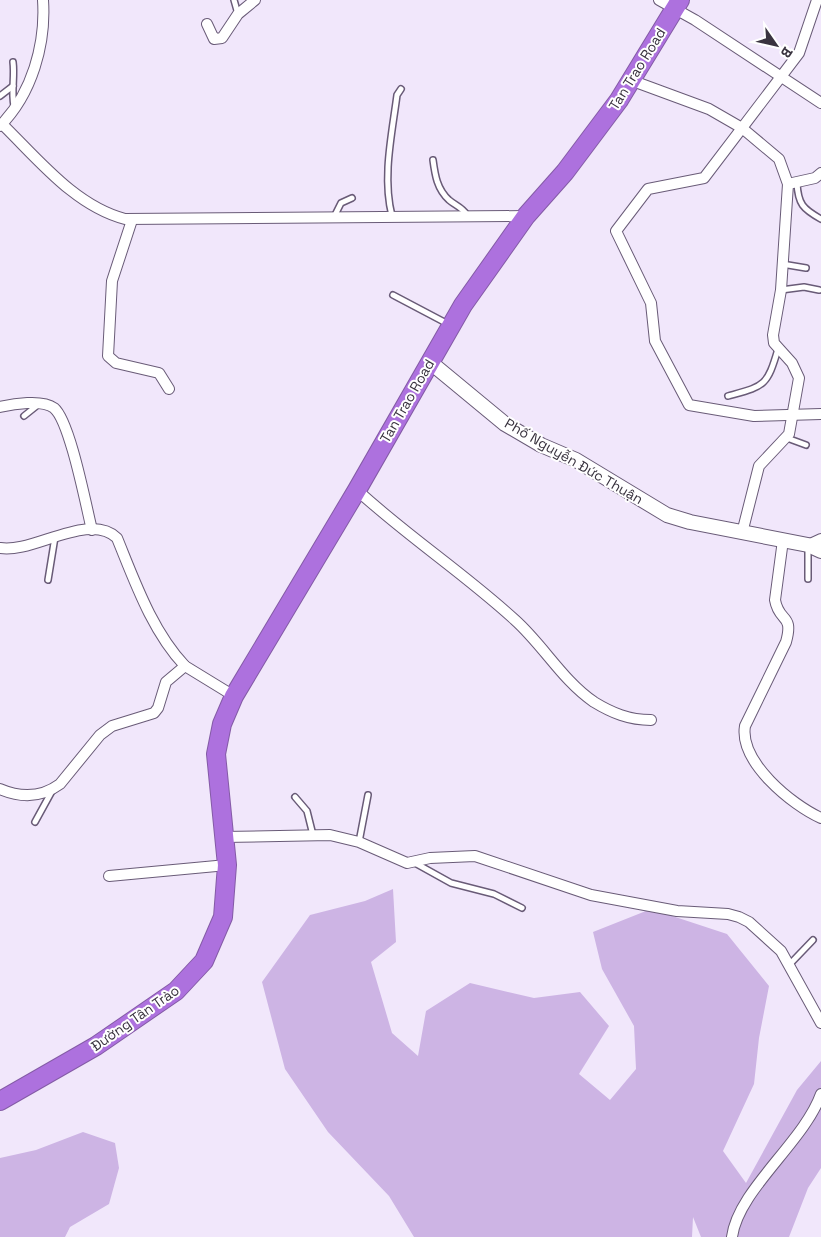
<svg xmlns="http://www.w3.org/2000/svg" width="821" height="1237" viewBox="0 0 821 1237" font-family="'Space Grotesk',sans-serif">
  <style>
    .green { fill: #cdb4e4 }
    .lines { fill: none; stroke-linecap: round; stroke-linejoin: round }
    .lane-casing { stroke: #695b77; stroke-width: 8 }
    .street-casing { stroke: #695b77; stroke-width: 12 }
    .secondary-casing { stroke: #695b77; stroke-width: 16 }
    .highway-casing { stroke: #845ba6; stroke-width: 20 }
    .lane { stroke: #fff; stroke-width: 5 }
    .street { stroke: #fff; stroke-width: 10 }
    .secondary { stroke: #fff; stroke-width: 14 }
    .highway { stroke: #ad71de; stroke-width: 18 }
    .labels { text-anchor: middle; dominant-baseline: central; stroke-width: 4; stroke-linejoin: round; paint-order: stroke }
    .street-label { font-size: 14px; fill: #39333f; stroke: #fff }
  </style>
  <rect width="100%" height="100%" fill="#f1e7fb"/>
  <g class="green">
    <path d="M393,889L396,942L371,962L392,1033L418,1056L426,1011L470,983L534,998L580,992L609,1026L579,1074L610,1100L636,1069L634,1026L602,969L593,932L651,909L727,934L769,986L759,1038L754,1084L723,1151L746,1183L797,1090L821,1061V1168L808,1188L789,1237H701L693,1217L692,1237H414L389,1196L328,1132L285,1069L262,982L310,915L365,901Z"/>
    <path d="M83,1132L115,1143L119,1168L109,1204L70,1227L65,1237H0V1158L36,1150Z"/>
  </g>
  <g class="lines">
    <g class="lane-casing">
      <g id="lane">
        <path d="M234,0L238,14"/>
        <path d="M13,62C15,77 11,91 14,106"/>
        <path d="M0,96L13,86"/>
        <path d="M433,160C435,175 437,189 449,200C456,206 462,207 467,215"/>
        <path d="M797,183C798,204 803,209 821,219"/>
        <path d="M392,216C382,177 392,134 397,95L401,89"/>
        <path d="M334,217L341,203L352,198"/>
        <path d="M782,264L806,268"/>
        <path d="M781,290L804,287L819,290"/>
        <path d="M393,295L448,324"/>
        <path d="M728,396C764,386 767,387 778,349"/>
        <path d="M24,416L39,404"/>
        <path d="M787,438L806,445"/>
        <path d="M808,579V547"/>
        <path d="M48,580L55,537"/>
        <path d="M295,797L307,811L313,835"/>
        <path d="M35,822L52,791"/>
        <path d="M359,842L368,795"/>
        <path d="M415,863L451,883L494,894L522,908"/>
        <path d="M789,965L813,940"/>
      </g>
    </g>
    <g class="street-casing">
      <g id="street">
        <path d="M659,0L695,20L821,103"/>
        <path d="M817,0L799,53L704,178L648,189L616,231L651,303L655,341L689,405L754,416L821,414"/>
        <path d="M207,24L214,39L222,38L238,14L255,0"/>
        <path d="M633,81L709,109L742,128L779,159L788,184L781,290L773,335L774,343L792,363L799,378L789,434L759,466L742,533"/>
        <path d="M2,124C38,159 75,206 125,219L526,216"/>
        <path d="M0,126C32,94 46,44 43,0"/>
        <path d="M788,184L815,178L821,173"/>
        <path d="M132,220L112,281L108,356L116,363L159,373L169,389"/>
        <path d="M0,407C13,404 42,399 54,408C70,421 86,506 92,530"/>
        <path d="M357,490C407,536 465,574 515,620C543,645 563,681 594,702C612,713 629,720 651,720"/>
        <path d="M783,540L775,600C779,623 794,613 786,642L745,726C739,762 792,805 821,818"/>
        <path d="M808,545L821,539"/>
        <path d="M0,548C32,554 89,511 117,538C135,582 152,631 185,666L234,696"/>
        <path d="M0,789C21,798 41,798 60,784L100,735L112,726L154,713L158,708L166,682L185,666"/>
        <path d="M223,837L330,835L359,842L407,863L430,858L475,856L591,895L677,911L728,914L739,917L749,922L781,951L821,1023"/>
        <path d="M109,876L227,865"/>
        <path d="M732,1237C738,1190 804,1142 821,1094"/>
      </g>
    </g>
    <g class="secondary-casing">
      <path id="secondary" d="M430,362L505,424L541,445L576,460L667,515L690,522L808,545L821,551"/>
    </g>
    <g class="highway-casing">
      <path id="highway" d="M0,1101L96,1046L176,991L204,961L223,917L227,865L216,754L222,724L234,696L357,490L463,305L526,216L565,172L619,100L680,0"/>
    </g>
    <use href="#lane" class="lane"/>
    <use href="#street" class="street"/>
    <use href="#secondary" class="secondary"/>
    <use href="#highway" class="highway"/>
  </g>
  <g class="labels">
    <g class="street-label">
      <text transform="translate(637 69) rotate(-58)">Tan Trao Road</text>
      <text transform="translate(407 401) rotate(-60)">Tan Trao Road</text>
      <text transform="translate(574 461) rotate(30)">Phố Nguyễn Đức Thuận</text>
      <text transform="translate(135 1018) rotate(-35)">Đường Tân Trào</text>
    </g>
  </g>
  <g transform="translate(776 45) rotate(124)" stroke="#ffffff" stroke-width="4" paint-order="stroke">
  <path d="M0-4L9 19L0 12L-9 19Z" fill="#39333f"/>
  <text y="-8" font-size="14" font-weight="bold" text-anchor="middle" fill="#39333f">B</text>
  </g>
</svg>
